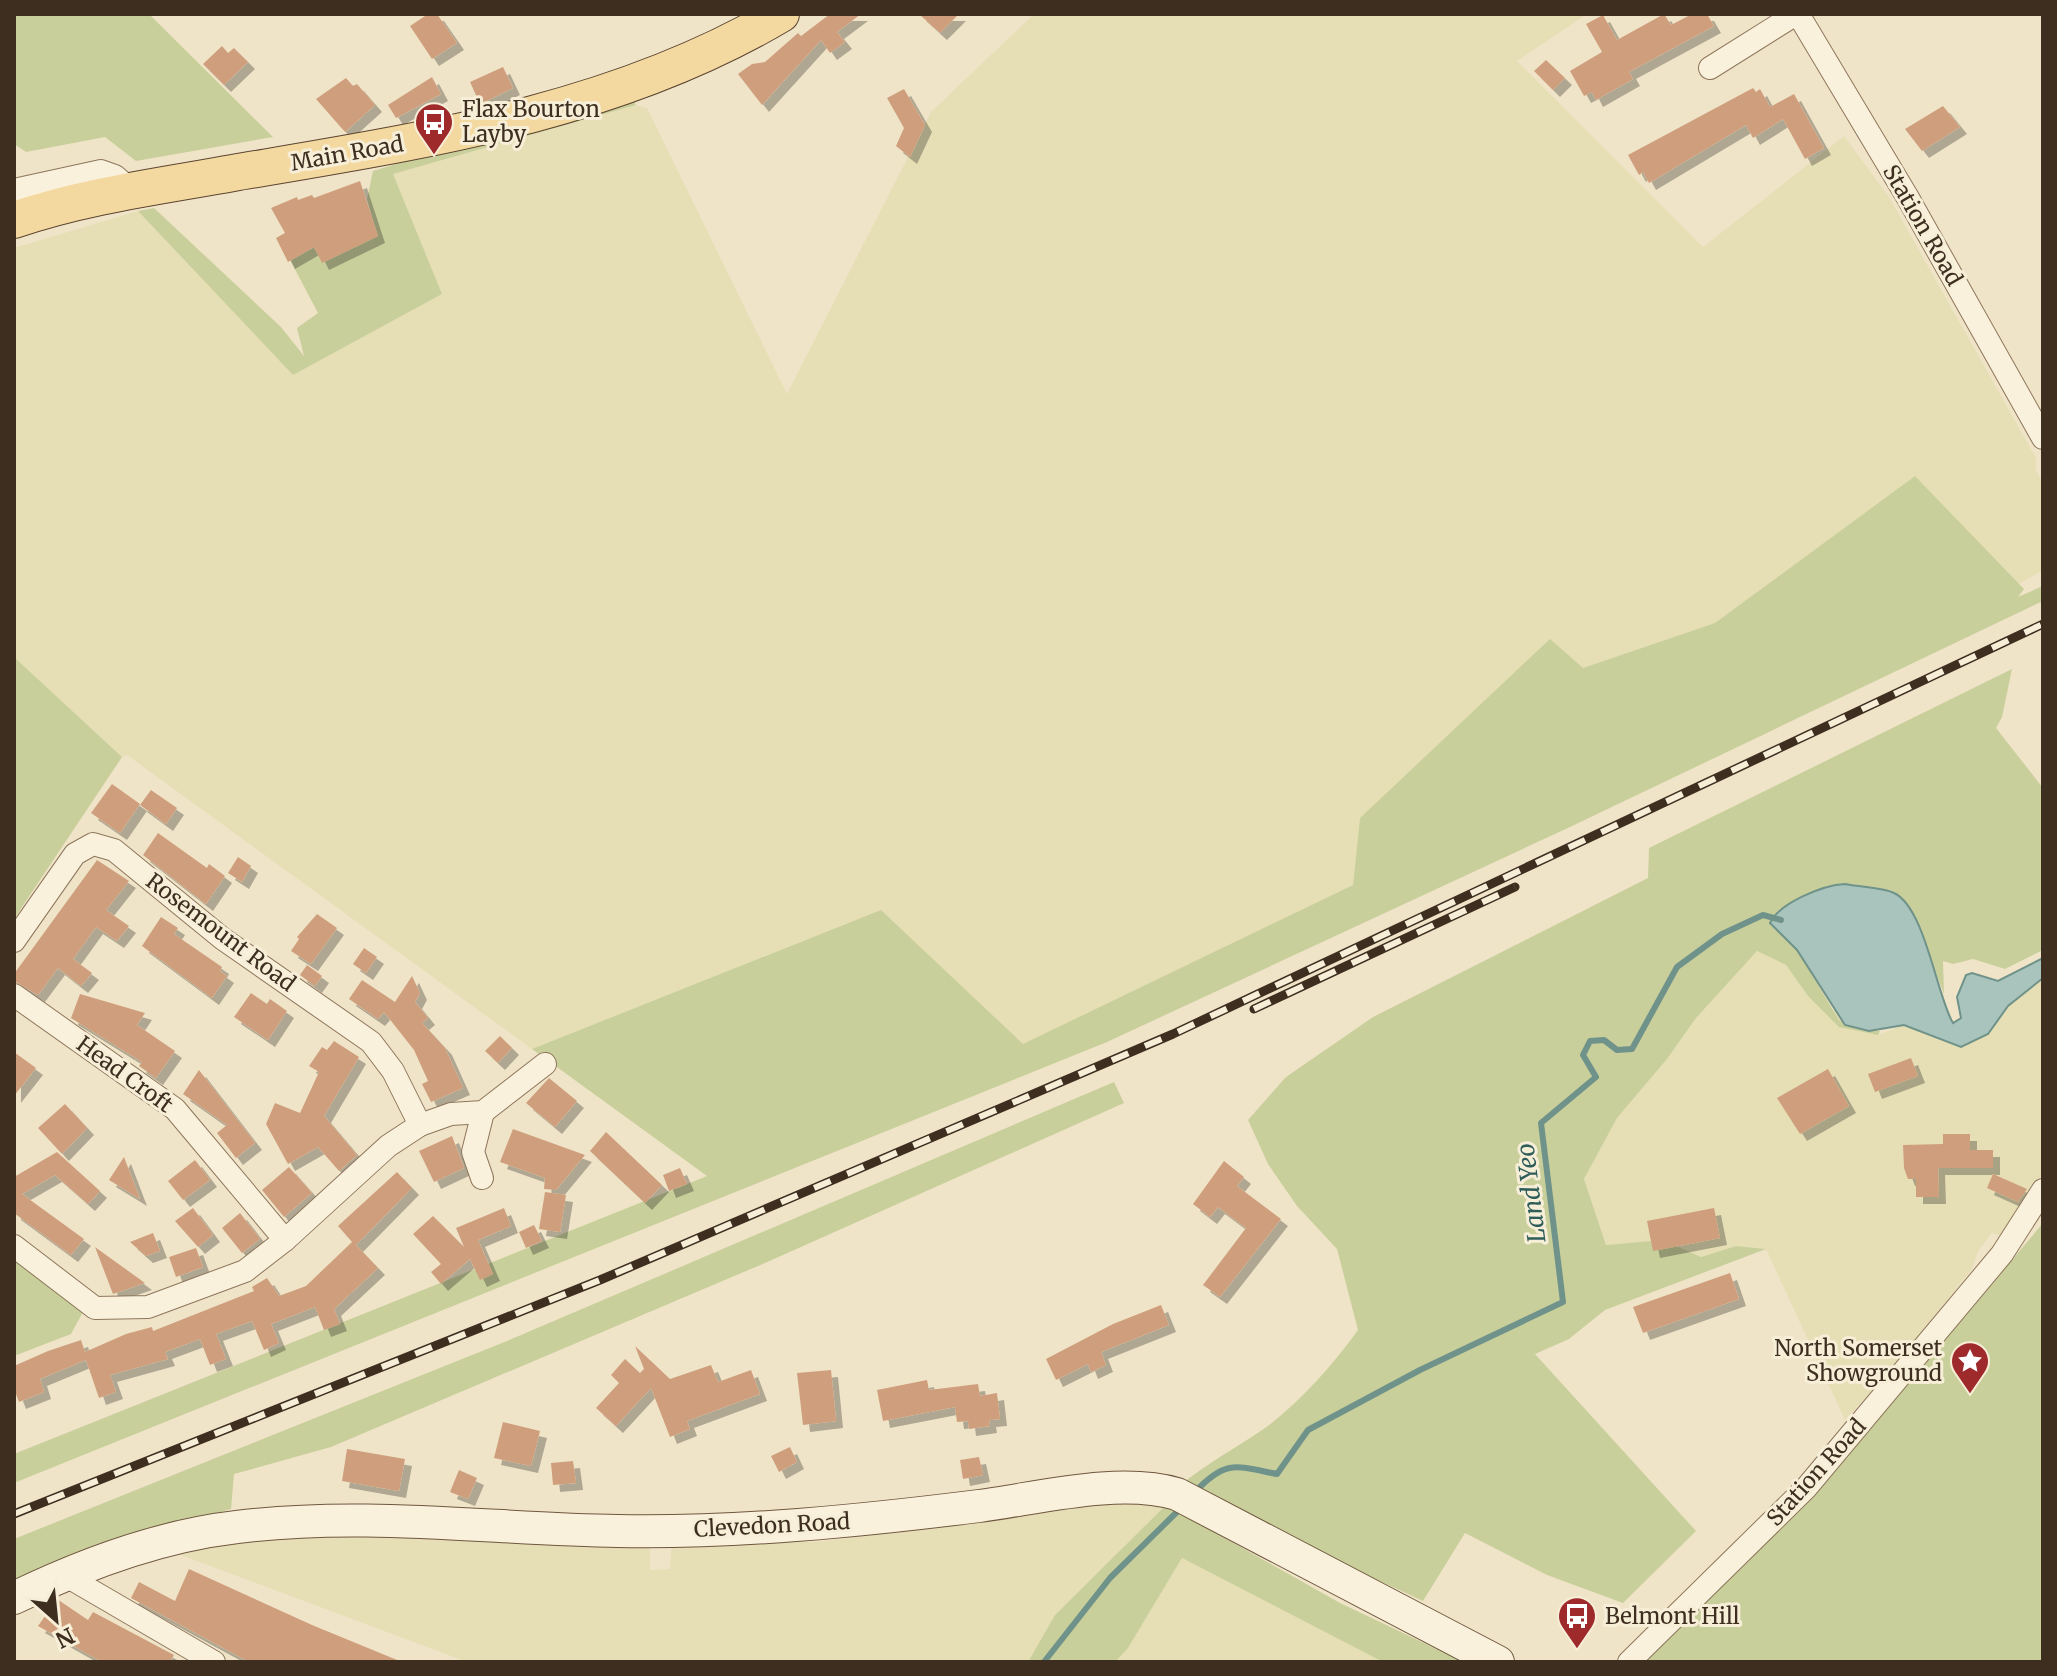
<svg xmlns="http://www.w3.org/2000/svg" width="2057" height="1676" viewBox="0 0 2057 1676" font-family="Merriweather,serif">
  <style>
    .farmland { fill: #e6deb5 }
    .green { fill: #c9cf9b }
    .water { fill: #a9c4bc; stroke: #6f938a; stroke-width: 2 }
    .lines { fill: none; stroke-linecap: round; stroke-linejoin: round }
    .stream { stroke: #6f938a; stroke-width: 6 }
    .building { fill: #cf9f7d; filter: url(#shadow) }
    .street-casing { stroke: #8d765c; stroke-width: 24 }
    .secondary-casing { stroke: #6f573f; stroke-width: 34 }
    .primary-casing { stroke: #5b4430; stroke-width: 38 }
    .street { stroke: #faf1dc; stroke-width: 22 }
    .secondary { stroke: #faf1dc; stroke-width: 32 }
    .primary { stroke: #f3d9a0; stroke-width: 36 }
    .rail-casing { stroke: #3d2e20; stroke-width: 9 }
    .rail { stroke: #f7eed8; stroke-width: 6; stroke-dasharray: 18; stroke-linecap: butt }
    .labels { text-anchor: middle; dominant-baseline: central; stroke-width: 6; stroke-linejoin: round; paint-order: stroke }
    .poi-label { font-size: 22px; fill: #3d2e20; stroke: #f7eed8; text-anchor: start }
    .street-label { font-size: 22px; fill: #3d2e20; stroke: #f7eed8 }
    .water-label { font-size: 24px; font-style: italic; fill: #2f5d5a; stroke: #f7eed8 }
  </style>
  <defs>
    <filter id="shadow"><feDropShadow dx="7" dy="7" stdDeviation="0" flood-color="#0004"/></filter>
  </defs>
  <rect width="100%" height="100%" fill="#f0e4c8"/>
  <g class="farmland">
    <path d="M1034,14H1587L1517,61L1703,247L1844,136L1889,197L2036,458V470L2043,483V570L2019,584L1915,476L1715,623L1583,668L1360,818L1353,885L1023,1045L881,910L532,1049L127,755L122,757L14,657V248L138,211L293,375L442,294L393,174L636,105L647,108L787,394L931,112Z"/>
    <path d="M1757,951L1786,965L1808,996L1878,1035L1902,1026L1960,1040L2043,975V1173L2005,1237L1992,1233L1978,1251L1972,1269L1891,1370L1845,1420L1766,1249L1736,1246L1701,1257L1663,1240L1606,1245L1584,1179L1617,1118L1667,1059L1696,1018Z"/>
    <path d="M1113,1501L1166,1505L1055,1615L1028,1662H467L173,1552L295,1533L650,1542V1570L670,1569L672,1540L811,1542L931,1529Z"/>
    <path d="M1182,1558L1383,1662H1115L1128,1648Z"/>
  </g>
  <g class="green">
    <path d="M14,14H149L273,137L136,161L105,137L26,152L14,144Z"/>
    <path d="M631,93L636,105L393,174L442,294L293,375L138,211L154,208L281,327L304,356L297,328L318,313L290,260L314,247L322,262L377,236L367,199L373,171Z"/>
    <path d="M1915,476L2024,589L2018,597L2043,586V601L1570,827L1107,1042L14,1483V1454L707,1176L532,1049L881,910L1023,1044L1353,885L1360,818L1550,639L1583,668L1715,623Z"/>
    <path d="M14,657L122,757L14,919Z"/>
    <path d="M2012,669L2002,717L1996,728L2043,788V950L2005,969L1973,959L1953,964L1943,961L1944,994L1919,929L1897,895L1839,885L1775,928L1797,950L1839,1020L1860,1030L1880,1031L1878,1035L1839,1027L1808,996L1786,965L1757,951L1696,1018L1667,1059L1617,1118L1584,1179L1606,1245L1663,1240L1701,1257L1736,1246L1766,1249L1605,1310L1569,1339L1535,1354L1696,1531L1623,1603L1547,1575L1465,1533L1423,1601L1178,1487C1208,1462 1235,1449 1265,1428C1299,1403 1333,1365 1358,1330L1337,1249L1297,1206L1268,1164L1248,1120L1286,1077L1373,1017L1648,878L1649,848Z"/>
    <path d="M1114,1082L1124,1103L765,1263L331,1447L234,1474L231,1509L96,1549L14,1586V1539L507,1341Z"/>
    <path d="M2043,1223V1662H1643L1815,1495Z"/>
    <path d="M14,1262L23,1264L84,1310L71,1334L14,1356Z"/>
    <path d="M1166,1505L1340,1603L1464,1662H1383L1182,1558L1128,1648L1115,1662H1028L1055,1615Z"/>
  </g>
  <path class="water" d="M1845,884C1859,887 1882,887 1894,893C1925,907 1937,997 1953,1023L1961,1018L1957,997L1966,975L1972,973L1998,981L2043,958V978L2008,1006L1988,1034L1961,1047L1904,1025L1869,1031L1845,1025L1797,950L1770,923C1779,903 1823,885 1845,884Z"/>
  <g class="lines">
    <g class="stream">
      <path d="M1195,1492C1226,1459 1236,1466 1277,1474L1308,1430L1420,1370L1563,1302L1541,1123L1596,1077L1583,1055L1590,1041L1604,1040L1617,1050L1632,1049L1677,967L1722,934L1763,915L1781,920"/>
      <path d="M1044,1662L1110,1578L1182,1507"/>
    </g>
  </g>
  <g class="building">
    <path d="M428,14H437L457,43L432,59L410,26Z"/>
    <path d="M830,14H861L837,32L845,42L830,53L821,40L762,105L738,74L752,64L765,62L798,33L801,36Z"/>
    <path d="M919,14H959L940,33Z"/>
    <path d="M1664,14L1671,25L1692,14H1707L1714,26L1629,72L1633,79L1596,100L1592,92L1584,96L1570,71L1602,52L1586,24L1603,15L1617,40Z"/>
    <path d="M222,46L228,53L234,48L248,62L224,85L203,64Z"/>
    <path d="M1546,60L1565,78L1553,90L1534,71Z"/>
    <path d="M503,67L513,88L480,104L470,82Z"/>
    <path d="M432,77L441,94L396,118L388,105Z"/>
    <path d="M346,78L353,86L357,84L375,105L345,132L316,99Z"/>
    <path d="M1753,88L1756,92L1760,89L1770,107L1794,94L1824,148L1805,159L1783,119L1753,138L1746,125L1649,183L1643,172L1639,175L1628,155Z"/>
    <path d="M904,89L925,125L910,157L896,146L904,128L887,98Z"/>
    <path d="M1943,106L1960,127L1922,151L1905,129Z"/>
    <path d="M360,181L378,236L322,263L314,247L288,262L276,238L285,233L271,208L297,197L298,200L312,195L314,198Z"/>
    <path d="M112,784L140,804L120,833L91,813Z"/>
    <path d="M151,790L177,808L166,824L140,805Z"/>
    <path d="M158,833L207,868L209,864L225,876L206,904L143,855Z"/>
    <path d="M238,857L251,866L242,882L228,873Z"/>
    <path d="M97,860L129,881L106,910L129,926L117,941L96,927L73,959L92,973L81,986L58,968L38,995L14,981V974Z"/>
    <path d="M317,914L337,928L311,964L291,951L299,939L297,937Z"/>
    <path d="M161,917L178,928L174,934L222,967L220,971L227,976L212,998L142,946Z"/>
    <path d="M364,948L377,957L366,973L353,964Z"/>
    <path d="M307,965L322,976L315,986L300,975Z"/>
    <path d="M412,976L420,993L415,1002L428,1018L422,1023L445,1048L463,1088L431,1102L422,1084L428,1081L414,1050L384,1012L378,1019L349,999L362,980L395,1002Z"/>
    <path d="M251,993L267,1004L270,999L287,1011L268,1040L234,1017Z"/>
    <path d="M80,994L145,1013L137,1025L175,1051L156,1078L139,1066L142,1062L71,1018Z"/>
    <path d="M500,1036L512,1048L498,1063L485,1051Z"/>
    <path d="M334,1041L359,1057L324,1116L357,1155L339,1171L318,1147L288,1164L266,1124L275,1103L300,1113L319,1072L309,1066L322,1047L327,1050Z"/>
    <path d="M14,1052L36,1068L14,1096Z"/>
    <path d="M1911,1058L1918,1076L1875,1092L1868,1074Z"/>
    <path d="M1828,1069L1849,1106L1800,1134L1777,1098Z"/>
    <path d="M199,1070L255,1143L236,1158L217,1133L227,1125L183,1094Z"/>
    <path d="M549,1078L577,1101L555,1127L526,1103Z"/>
    <path d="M65,1104L87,1128L62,1154L38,1128Z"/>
    <path d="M513,1129L585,1155L556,1190L544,1189L545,1178L500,1162Z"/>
    <path d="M606,1132L662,1185L645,1203L590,1151Z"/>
    <path d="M1943,1134H1970V1150H1993V1168H1938L1939,1197H1916V1179H1908L1904,1168L1903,1145L1943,1144Z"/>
    <path d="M452,1136L464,1168L434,1182L419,1151Z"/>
    <path d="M57,1152L100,1191L88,1204L55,1175L22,1194L84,1239L71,1255L14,1213V1177Z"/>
    <path d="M124,1157L140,1199L109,1180Z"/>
    <path d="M195,1160L210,1180L183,1200L168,1181Z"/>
    <path d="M1224,1161L1244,1177L1237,1186L1281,1219L1220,1297L1203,1285L1246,1228L1218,1207L1210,1217L1193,1204Z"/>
    <path d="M289,1167L312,1193L284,1217L262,1190Z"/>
    <path d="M680,1168L687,1184L669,1191L663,1175Z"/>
    <path d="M397,1172L412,1188L356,1245L378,1268L334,1309L340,1324L324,1330L315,1307L271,1324L279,1343L264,1350L252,1321L216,1334L226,1359L210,1365L200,1339L165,1352L168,1359L110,1375L116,1392L99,1398L86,1360L40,1379L44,1392L19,1402L14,1389V1366L48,1351L81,1340L85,1352L126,1334L152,1327L153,1331L254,1291L252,1287L267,1278L279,1296L306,1286L352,1242L338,1226Z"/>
    <path d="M1993,1174L2027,1189L2018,1202L1987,1188Z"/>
    <path d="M545,1192L566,1195L560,1232L539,1229Z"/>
    <path d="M193,1208L213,1235L198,1247L175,1221Z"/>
    <path d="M504,1208L511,1226L478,1240L493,1274L480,1280L470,1259L441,1284L431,1272L441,1264L413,1234L433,1216L464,1247L456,1228Z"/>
    <path d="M1714,1208L1720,1238L1653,1251L1647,1221Z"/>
    <path d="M240,1213L260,1239L242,1253L222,1228Z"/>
    <path d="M534,1225L542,1241L526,1248L519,1232Z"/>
    <path d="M153,1233L160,1251L146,1256L130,1242Z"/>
    <path d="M95,1247L145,1283L113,1294Z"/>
    <path d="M196,1248L203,1267L176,1277L169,1257Z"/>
    <path d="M1730,1273L1739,1299L1643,1333L1633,1307Z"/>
    <path d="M1161,1305L1169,1325L1101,1352L1106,1365L1091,1372L1088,1364L1056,1380L1046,1359L1113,1324Z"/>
    <path d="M635,1346L670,1379L711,1365L718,1382L751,1370L760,1394L687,1421L690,1429L670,1437L651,1388L616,1426L596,1408L619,1383L611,1375L625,1359L640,1373L644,1369Z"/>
    <path d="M831,1370L836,1421L803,1425L797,1373Z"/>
    <path d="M927,1380L929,1390L978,1384L980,1396L997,1393L1000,1419L989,1420L990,1426L969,1429L968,1421L957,1422L955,1407L883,1421L877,1390Z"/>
    <path d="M503,1422L540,1431L531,1466L494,1458Z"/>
    <path d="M790,1447L797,1462L779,1472L771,1456Z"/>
    <path d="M347,1449L405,1459L399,1491L342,1481Z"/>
    <path d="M979,1457L983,1475L963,1479L960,1460Z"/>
    <path d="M573,1461L576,1483L553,1485L551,1463Z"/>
    <path d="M459,1470L477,1478L468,1499L450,1492Z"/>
    <path d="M189,1569L312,1625L402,1662H249L131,1598L139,1582L175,1601Z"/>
    <path d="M57,1599L88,1620L93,1612L174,1655L170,1662H102L38,1626Z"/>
  </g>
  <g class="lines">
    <g class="street-casing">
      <g id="street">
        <path d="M1798,14L1908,198L2043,438"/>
        <path d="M1710,68L1796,14"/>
        <path d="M14,190L101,171L115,176L132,191"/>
        <path d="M14,941L75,854L93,844L114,850L223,939L371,1042L393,1071L420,1125L451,1114L483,1112L545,1064"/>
        <path d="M14,995L175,1109L285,1240"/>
        <path d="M482,1178L473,1152L483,1112"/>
        <path d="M14,1246L95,1308L148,1307L245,1271L285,1240L388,1146L420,1125"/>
        <path d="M63,1574L214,1662"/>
        <path d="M1629,1662L1806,1488L2002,1254L2043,1190"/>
      </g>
    </g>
    <g class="secondary-casing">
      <path id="secondary" d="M14,1598C84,1564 159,1536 237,1527C364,1511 491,1529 618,1531C739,1533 859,1521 979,1506C1039,1498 1119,1477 1177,1494L1498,1662"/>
    </g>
    <g class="primary-casing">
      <path id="primary" d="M14,220C84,196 160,186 233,173C421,141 614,113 781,14"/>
    </g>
    <use href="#street" class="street"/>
    <use href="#secondary" class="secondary"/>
    <use href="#primary" class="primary"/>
    <g class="rail-casing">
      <g id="rail">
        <path d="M1254,1009L1515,887"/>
        <path d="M14,1514L600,1280L1173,1034L2043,624"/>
      </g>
    </g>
    <use href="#rail" class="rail"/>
  </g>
  <defs>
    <g id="bus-pin" transform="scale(2)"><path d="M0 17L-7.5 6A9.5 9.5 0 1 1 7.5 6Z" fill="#9e2a2b" stroke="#f7eed8"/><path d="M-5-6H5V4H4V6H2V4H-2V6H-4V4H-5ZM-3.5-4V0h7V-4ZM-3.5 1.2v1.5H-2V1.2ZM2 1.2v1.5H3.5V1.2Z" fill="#fff"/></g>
    <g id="sight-pin" transform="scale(2)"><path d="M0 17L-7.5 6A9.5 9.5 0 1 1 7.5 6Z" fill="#9e2a2b" stroke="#f7eed8"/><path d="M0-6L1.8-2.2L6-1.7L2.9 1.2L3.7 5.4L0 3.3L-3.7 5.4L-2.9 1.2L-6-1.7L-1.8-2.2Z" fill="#fff"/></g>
  </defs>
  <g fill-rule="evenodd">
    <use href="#bus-pin" x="434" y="122"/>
    <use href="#sight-pin" x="1970" y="1361"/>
    <use href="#bus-pin" x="1577" y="1616"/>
  </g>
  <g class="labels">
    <g class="poi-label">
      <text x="462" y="109">Flax Bourton<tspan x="462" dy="25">Layby</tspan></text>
      <text x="1942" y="1348" text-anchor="end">North Somerset<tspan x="1942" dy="25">Showground</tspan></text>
      <text x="1605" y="1616">Belmont Hill</text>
    </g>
    <g class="street-label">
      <text transform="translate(347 153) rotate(-10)">Main Road</text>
      <text transform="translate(1923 225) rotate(60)">Station Road</text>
      <text transform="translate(221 932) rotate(37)">Rosemount Road</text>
      <text transform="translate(125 1074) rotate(36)">Head Croft</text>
      <text transform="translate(1816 1472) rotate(-48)">Station Road</text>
      <text transform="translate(772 1525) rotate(-3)">Clevedon Road</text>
    </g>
    <g class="water-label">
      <text transform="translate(1531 1193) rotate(-97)">Land Yeo</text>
    </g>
  </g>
  <rect width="2057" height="1676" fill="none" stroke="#3d2e20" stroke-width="32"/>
  <g transform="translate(56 1620) rotate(153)" stroke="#f7eed8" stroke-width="6" paint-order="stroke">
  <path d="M0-6L14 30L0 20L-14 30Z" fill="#3d2e20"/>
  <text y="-12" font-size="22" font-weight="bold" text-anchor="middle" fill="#3d2e20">N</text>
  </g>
</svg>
